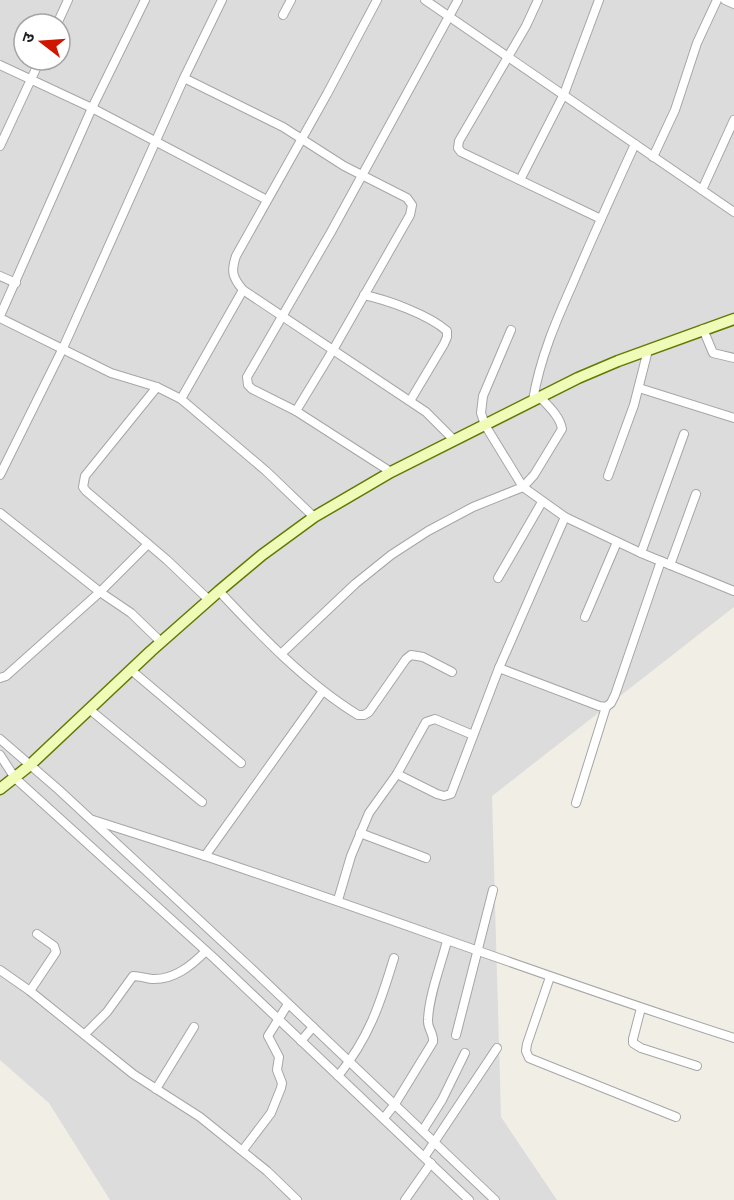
<svg xmlns="http://www.w3.org/2000/svg" width="734" height="1200" viewBox="0 0 734 1200" font-family="'Golos Text','Noto Sans Devanagari',sans-serif">
  <style>
    .residential { fill: #dddcdc; fill-rule: evenodd }
    .lines { fill: none; stroke-linecap: round; stroke-linejoin: round }
    .street-casing { stroke: #a6a6a6; stroke-width: 10 }
    .secondary-casing { stroke: #607a02; stroke-width: 13 }
    .street { stroke: #fff; stroke-width: 8 }
    .secondary { stroke: #f0fbb8; stroke-width: 10 }
  </style>
  <rect width="100%" height="100%" fill="#f0eee5"/>
  <path class="residential" d="M0,0H734V607L492,796L501,1117L557,1200H110L49,1103L0,1060ZM24,24H60V60H24Z"/>
  <g class="lines">
    <g class="street-casing">
      <g id="street">
        <path d="M377,0L327,94L236,256C231,271 232,277 243,290L426,412L454,440"/>
        <path d="M425,0L734,212"/>
        <path d="M538,0L526,26L459,141L458,148L461,152L601,219"/>
        <path d="M725,0L734,4"/>
        <path d="M283,15L291,0"/>
        <path d="M57,24L68,0"/>
        <path d="M0,65L92,108L267,200"/>
        <path d="M184,78L283,127L344,166L407,198L412,205L410,215L333,350L296,411"/>
        <path d="M0,146L40,60"/>
        <path d="M653,157L675,110L697,43L717,0"/>
        <path d="M520,180L564,94L599,0"/>
        <path d="M702,190L734,120"/>
        <path d="M0,276L16,283"/>
        <path d="M364,295C388,300 429,315 447,331V337L444,344L410,401"/>
        <path d="M0,316L92,108L145,0"/>
        <path d="M0,318L111,373L157,387L181,399L266,471L314,517"/>
        <path d="M703,329L713,353L734,358"/>
        <path d="M511,330L483,396L481,413L485,425L523,487L565,517L641,553L734,591"/>
        <path d="M157,387L85,476L83,487L86,491L167,560L209,600"/>
        <path d="M639,388L734,418"/>
        <path d="M181,399L243,290"/>
        <path d="M533,400C540,358 556,321 573,283C593,236 614,190 635,144"/>
        <path d="M391,472L296,411L252,389L248,385L247,377L331,232L458,0"/>
        <path d="M0,475L63,348L184,78L222,0"/>
        <path d="M608,476L634,405L648,350"/>
        <path d="M0,513L100,592L131,613L161,642"/>
        <path d="M641,553L684,434"/>
        <path d="M670,565L696,494"/>
        <path d="M498,578L542,502"/>
        <path d="M219,591C260,635 306,683 358,715H364L369,712L406,659L411,655L423,657L452,672"/>
        <path d="M585,617L617,542"/>
        <path d="M282,653L355,584L391,555L428,531L473,507L523,487L534,475L562,429C560,416 548,406 540,397"/>
        <path d="M499,668L599,706L606,707L611,703L615,695L661,561"/>
        <path d="M131,670L241,763"/>
        <path d="M0,678L6,676L100,592L148,544"/>
        <path d="M89,709L202,802"/>
        <path d="M0,739L59,790L253,970L495,1200"/>
        <path d="M0,755L15,778L215,959L469,1200"/>
        <path d="M397,774L437,794L444,796L451,794L499,668L565,517"/>
        <path d="M576,803L606,707"/>
        <path d="M93,820L205,856L323,691"/>
        <path d="M360,833L426,858"/>
        <path d="M205,856C382,915 556,981 734,1038"/>
        <path d="M338,900L351,856L369,813L397,774L426,722L435,719L473,735"/>
        <path d="M0,970L30,991L133,1074L200,1117L267,1171L297,1200"/>
        <path d="M550,977L527,1044L526,1051L529,1058L676,1117"/>
        <path d="M30,991L56,952L54,946L37,934"/>
        <path d="M641,1008L633,1039V1043L641,1048L697,1066"/>
        <path d="M85,1034L107,1012L133,976C139,976 145,978 152,979C174,980 191,966 206,951"/>
        <path d="M456,1035L493,890"/>
        <path d="M301,1041L313,1027"/>
        <path d="M338,1076C369,1038 380,1004 394,958"/>
        <path d="M156,1089L194,1027"/>
        <path d="M384,1118L395,1104L433,1042C434,1033 427,1028 428,1020C429,995 441,965 447,941"/>
        <path d="M423,1130L442,1100L465,1053"/>
        <path d="M243,1150L271,1113L281,1088L282,1083L277,1070L279,1057L268,1036L288,1004"/>
        <path d="M425,1156L497,1048"/>
        <path d="M405,1200L431,1163"/>
      </g>
    </g>
    <g class="secondary-casing">
      <path id="secondary" d="M0,789L29,766L151,651L219,591L262,555L314,517L391,472L578,378L618,361L734,319"/>
    </g>
    <use href="#street" class="street"/>
    <use href="#secondary" class="secondary"/>
  </g>
  <g transform="translate(42 42) rotate(287)"><circle r="28" fill="#ffffff" stroke="#a5a5a5" stroke-width="1.5"/>
  <path d="M0-4.5L10 22L0 15L-10 22Z" fill="#ce1600"/>
  <text y="-9" font-size="16" font-weight="bold" text-anchor="middle" fill="#1f1f1f">उ</text>
  </g>
</svg>
